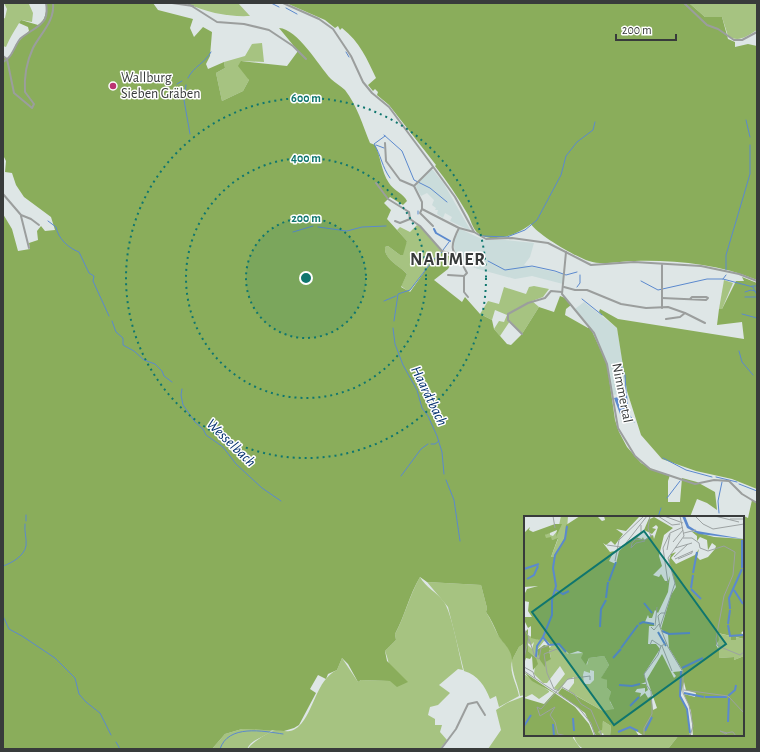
<svg xmlns="http://www.w3.org/2000/svg" width="760" height="752" viewBox="0 0 760 752" font-family="'Alegreya Sans',sans-serif">
  <style>
    .built { fill: #cadcdb }
    .green { fill: #a6c381 }
    .forest { fill: #8aad5b }
    .water { fill: #5b89ce }
    .lines { fill: none; stroke-linecap: round; stroke-linejoin: round }
    .stream { stroke: #5b89ce; stroke-width: 1 }
    .canal { stroke: #5b89ce; stroke-width: 2 }
    .minor { stroke: #9b9e9d; stroke-width: 2 }
    .ring { fill: none; stroke: #0f766e; stroke-width: 2; stroke-dasharray: 2 4 }
    .poi-dot { fill: #bc3473; stroke: #fff; stroke-width: 1.5 }
    .labels { text-anchor: middle; dominant-baseline: central; stroke-width: 3; stroke-linejoin: round; paint-order: stroke }
    .poi-label { font-size: 14px; fill: #383b3b; stroke: #fff; text-anchor: start }
    .street-label { font-size: 14px; fill: #383b3b; stroke: #fff }
    .water-label { font-size: 15px; font-style: italic; fill: #022f6d; stroke: #fff }
    .district-label { font-size: 18px; font-weight: bold; letter-spacing: 1px; fill: #383b3b; stroke: #fff }
    .inset-river { fill: none; stroke: #5b89ce; stroke-width: 2 }
    .inset-road { fill: none; stroke: #9ca2a2; stroke-width: 1 }
    .view { fill: #0f766e; fill-opacity: 0.15; stroke: #0f766e; stroke-width: 2 }
    .inset-edge { fill: none; stroke: #383b3b; stroke-width: 2 }
    .centre { fill: #0f766e; stroke: #fff; stroke-width: 2 }
    .ring-label { font-size: 12px; text-anchor: middle; font-weight: bold; fill: #0f766e; stroke: #fff; stroke-width: 3; stroke-linejoin: round; paint-order: stroke }
  </style>
  <rect width="100%" height="100%" fill="#dee6e6"/>
  <g class="built">
    <path d="M431,170H433L444,184L471,231L450,221L452,217L445,213L443,218L437,214L438,210H435L436,208L432,205L434,200L427,193L421,196L416,187L417,184Z"/>
    <path d="M460,229L484,240H505L534,243L530,257L524,265L563,274V284L532,276L515,279L478,269L467,265L456,256L453,242Z"/>
    <path d="M584,302L617,328L625,375V393L612,395L590,327L575,309Z"/>
  </g>
  <g class="green">
    <path d="M4,3L29,4L33,13L32,22L21,20C15,30 10,37 6,47L3,46V19L5,18L7,9Z"/>
    <path d="M187,3H238L250,16C230,17 206,13 187,3Z"/>
    <path d="M689,3H757V30C747,36 739,43 728,36L722,17H705Z"/>
    <path d="M262,43L264,62L242,61L249,80L243,91L222,101L216,73L225,68L224,62L245,56L252,44Z"/>
    <path d="M417,225L421,227L442,252L434,258L409,292L401,286L407,274C399,265 384,260 385,247L388,246L400,255L407,241L397,230L400,227L410,232Z"/>
    <path d="M724,280L733,283L722,309H719Z"/>
    <path d="M534,286L549,289L543,297L532,301L539,307L522,334L510,321L500,336L494,329L499,321L504,322L507,315L495,310L492,320L480,314L488,301L499,304L504,287L526,294L529,287Z"/>
    <path d="M420,577C425,587 438,593 444,602C452,614 459,654 463,670L458,669L439,685L450,693L438,705L430,707L428,715L435,719V725H442L440,732L447,740L440,749H248C250,744 267,733 273,731C279,728 289,736 299,726C314,712 316,680 337,670L342,658L358,682L361,680L391,681C390,670 389,661 385,651L396,640L395,634C405,616 409,596 420,577Z"/>
    <path d="M427,582L481,585L487,608L486,612C491,620 494,627 498,635C503,643 511,648 513,658L519,647L525,643V695L520,696C518,684 512,674 512,661C509,673 517,684 519,696L499,707L496,696L490,699C485,686 478,675 464,671L448,607Z"/>
    <path d="M525,696V735H573V738L581,749H488L501,730L496,710L507,703Z"/>
    <path d="M242,729L272,730C265,738 252,738 247,749H212L225,734Z"/>
    <path d="M574,735H679L668,749H584C579,747 574,740 574,735Z"/>
  </g>
  <g class="forest">
    <path d="M47,3H153L158,10L193,19L190,28L194,37L203,27L212,32L210,56L206,64L208,69L224,62L225,68L216,73L222,101L243,91L249,80L238,66L241,61L287,66L298,51L279,28C298,29 318,65 331,79C335,83 341,86 345,90C357,105 363,126 370,143L375,145C381,157 381,171 389,183C393,190 404,194 407,201L403,205L390,197L384,203L391,210L387,219L407,241L403,255H400L388,246L385,247C384,260 400,266 407,274L401,287L410,292L434,258L442,252L454,259L448,269L434,280L462,302L465,297L480,314L492,320L494,329L507,344L511,345L522,334L539,307L554,312L560,296L565,298L571,305L566,309L565,315L588,328L590,327L607,364L615,420L619,432L627,447L641,463L655,471L670,475L668,481V502H680L682,478L697,482L715,492L717,510L707,503L697,499L690,517H525V643L519,647L512,660C511,648 503,644 498,635C494,626 491,619 486,612L487,608L481,585L427,582L420,577C409,595 405,616 395,634L396,640L385,651L387,661L408,682L397,687L390,681L361,680L358,682L348,664L342,658L337,670L328,674L326,679L318,675L310,689L316,693L299,725L294,728L284,731L242,729L225,734L212,749H3V214L12,229L18,251L30,249L29,243L38,240L37,231L41,226L45,231L55,230L51,217L24,197L16,185L12,173L5,172L6,161L3,155V56L7,59L12,54L16,44L29,31L28,27L19,23L21,20L38,25C46,20 46,12 47,3Z"/>
    <path d="M286,3H689L705,17H722L728,39L735,42V47L748,44L757,46V280C719,264 675,260 635,261C620,261 603,266 589,261C576,257 538,235 531,224C518,234 495,244 479,234C472,229 471,219 467,213C457,196 447,181 435,166L436,165L389,105L377,95L378,92L375,89L373,91L368,85L376,78C367,59 360,42 342,28L340,30L338,26L335,28L325,20Z"/>
    <path d="M742,277L757,283V489L732,479L696,471L662,459L641,435L627,391L617,328L599,312L600,309L618,319L744,339L742,322L717,325L719,309H722L736,281H744Z"/>
    <path d="M752,500L757,502V749H668L679,735H743V517H720L742,515L748,518Z"/>
  </g>
  <path class="water" d="M627,395L629,414H620L614,398Z"/>
  <g class="lines">
    <g class="stream">
      <path d="M271,3L279,7"/>
      <path d="M286,8L297,14"/>
      <path d="M346,52L349,57"/>
      <path d="M188,78C194,66 205,63 211,52"/>
      <path d="M177,84L182,81"/>
      <path d="M186,85L184,100L190,134"/>
      <path d="M746,120L750,137"/>
      <path d="M384,135L402,151L414,180L430,188L447,202"/>
      <path d="M385,136L374,144C381,155 382,167 390,178"/>
      <path d="M376,145L384,148"/>
      <path d="M3,179V169"/>
      <path d="M418,214V211"/>
      <path d="M48,221L56,227C58,238 68,248 79,252L89,273L94,276L93,281L109,316"/>
      <path d="M318,227L347,231L362,227L386,226"/>
      <path d="M293,232L313,226"/>
      <path d="M482,236L507,237L525,230L537,220L561,175L566,156L577,142L593,130L595,122"/>
      <path d="M443,250L449,242"/>
      <path d="M488,261L505,270L532,266L555,271L566,275L577,272"/>
      <path d="M726,270V255L750,174V145"/>
      <path d="M723,279L726,275"/>
      <path d="M641,281L658,290L707,279H723L753,287L757,295"/>
      <path d="M752,286H757"/>
      <path d="M577,287L580,283V275"/>
      <path d="M745,292L751,290L755,291"/>
      <path d="M745,297H757"/>
      <path d="M582,299L602,315"/>
      <path d="M384,301L396,296"/>
      <path d="M742,314L757,318"/>
      <path d="M112,321L116,332L123,338V345L134,351L144,360L155,364L162,371L164,376L172,382"/>
      <path d="M394,321L398,294L410,290L434,259L442,252"/>
      <path d="M393,328L395,344L403,365L417,390L422,408L428,416L437,436L442,452L444,474"/>
      <path d="M739,351L742,362L753,375"/>
      <path d="M621,365L625,375L626,391"/>
      <path d="M182,389L181,395L183,405L195,422L203,429L206,435L223,447L236,464L262,488L281,501"/>
      <path d="M626,392V395"/>
      <path d="M629,414L634,422"/>
      <path d="M431,444H435L439,441"/>
      <path d="M663,458L686,470L712,477"/>
      <path d="M401,476L421,449L428,444"/>
      <path d="M716,477L737,482"/>
      <path d="M446,480L454,500L460,541"/>
      <path d="M739,484L757,491"/>
      <path d="M667,498L680,481"/>
      <path d="M719,513L718,501L722,482"/>
      <path d="M720,516V517"/>
      <path d="M658,517L661,508"/>
      <path d="M26,521V515"/>
      <path d="M3,566C12,563 24,556 26,546C27,539 24,531 25,524"/>
      <path d="M3,616L9,629L22,636L55,658L75,678L79,694L86,702L100,713L111,735"/>
      <path d="M116,742L120,749"/>
      <path d="M220,749C228,724 263,731 283,734"/>
    </g>
    <path class="canal" d="M434,229L436,233L450,241"/>
    <g class="minor">
      <path d="M172,3L193,6"/>
      <path d="M187,3L217,22L244,24L269,30L293,46L306,59"/>
      <path d="M283,3L319,19L333,29L351,56L363,82L372,93L389,107L429,161L455,197L474,232L486,239L512,238L548,243L591,265L634,262L701,266L739,274L757,281"/>
      <path d="M684,3L707,25L718,29L734,40H742L757,32"/>
      <path d="M3,56L7,59"/>
      <path d="M7,59L14,93L32,108L34,104L25,92C24,77 27,61 33,48C41,33 55,21 53,3"/>
      <path d="M3,62C12,58 14,47 20,39C27,32 40,28 45,19C47,14 47,8 46,3"/>
      <path d="M385,143L386,161L400,180L414,186"/>
      <path d="M433,167L414,186L422,202V209L459,228L474,232"/>
      <path d="M376,183L388,199L409,212L410,219L420,226L442,251L454,255"/>
      <path d="M3,194L21,215L31,219L39,225"/>
      <path d="M422,209L420,213L433,226"/>
      <path d="M21,216L29,248"/>
      <path d="M395,221L400,223L410,219"/>
      <path d="M566,252L562,294L594,333L607,364L618,428L635,456L650,469L695,484L714,480L729,481L742,494L757,503"/>
      <path d="M448,275L464,276L467,273C457,251 445,255 459,228"/>
      <path d="M464,276V292L468,297"/>
      <path d="M564,287L575,290H587L621,304L646,308L668,307L685,313L705,323"/>
      <path d="M662,298L706,300L708,298L706,297H692L690,299"/>
      <path d="M662,308V265"/>
      <path d="M666,319L680,317L685,313"/>
      <path d="M522,334L508,320V314L528,303L545,298L551,291L562,292"/>
      <path d="M441,749L456,729L468,704L477,702L485,715"/>
    </g>
  </g>
  <circle cx="306" cy="278" r="60" fill="#0f766e" fill-opacity=".12"/>
  <g class="ring">
    <circle cx="306" cy="278" r="60"/>
    <circle cx="306" cy="278" r="120"/>
    <circle cx="306" cy="278" r="180"/>
  </g>
  <circle class="poi-dot" cx="113" cy="86" r="4"/>
  <g class="labels">
    <g class="poi-label">
      <text x="121" y="78">Wallburg<tspan x="121" dy="16">Sieben Gräben</tspan></text>
    </g>
    <g class="street-label">
      <text transform="translate(622 393) rotate(79)">Nimmertal</text>
    </g>
    <g class="water-label">
      <text transform="translate(429 396) rotate(64)">Haardtbach</text>
      <text transform="translate(231 443) rotate(44)">Wesselbach</text>
    </g>
    <g class="district-label">
      <text x="448" y="260">NAHMER</text>
    </g>
  </g>
  <g transform="translate(524 516)">
    <rect width="220" height="220" fill="#dee6e6"/>
    <path d="M37,0H44L43,14L21,121L23,126L20,125L13,134L15,143L21,150L22,146L27,142L25,134L32,133H25L29,127L35,128L44,138L59,137L58,142L63,149L65,142L80,140L85,149L78,161L83,164V172L87,176L86,186L90,193L87,195H79L44,175L50,167V161L43,164L35,175L30,172L41,158L36,150L23,167H19L10,158L12,142L4,135V129L8,133L10,126L7,129L2,126L1,118L15,124L27,41L34,23L28,24L21,22V19L26,15V19L29,20L34,14ZM66,154L70,155V164L66,168H60L59,159L60,155L66,157ZM193,117L220,123V140L210,144V141L195,142ZM0,158L25,175V176L15,183L8,178L0,182ZM79,205L87,210L86,220H80L79,217L76,219L74,216L77,215Z" fill="#a6c381" fill-rule="evenodd"/>
    <path d="M56,0H73L78,5L81,4L80,0L115,1L102,15L92,13L99,18L91,29L87,25L82,29L79,27L86,36L90,35L85,45L92,48L95,35L111,21L118,23L119,21L120,24L129,19L130,23L134,11L132,9L128,12L132,13L128,18L120,14L126,0V3L130,1L149,12L140,19L135,40L138,50L129,59L135,61L137,58L141,65H144L146,60L144,76L134,97L131,94L128,102H125L124,99L121,106L130,108V110H125L124,128H132L136,133L120,158L122,166L117,168H122L124,174L121,176V172L113,173L111,176L117,177L116,181L121,177L124,182L127,180L129,194L133,192L123,163L138,138L150,162L152,160L149,156L159,155L145,132L144,118L137,113L147,79L152,71L145,45L147,38L152,36L147,42L152,48L171,39L175,33L173,41L176,44L184,41L191,33L192,30L188,27L184,34L183,24L176,21L173,25V20L167,15L190,21L220,23V114L217,117L220,119V123L212,121V124H207V120L194,117L195,124L192,129L195,134V142L210,141V144L220,140V220H169L167,195L160,178L171,181L172,177L162,174L160,166L156,180L163,195L166,220H120L111,214L115,220H86L87,210L79,205L78,214L74,216L78,220H72L61,197L34,177L38,172L79,195L90,193L85,183L87,176L83,172V164L77,162L85,149L80,140L65,142L62,149L57,142L59,137L54,135L45,138L35,128H26L19,121L15,124L7,122V110L4,112L0,104V96L1,101H8L4,95L5,86L0,85V79L3,73L14,70L0,71V17L6,11L5,14L9,16L31,8H38L32,21L33,14L21,19L22,22L27,21L28,24L34,22L27,41H30L41,21L42,9ZM4,113V135L12,142L14,148L9,154L8,140L6,143L2,142L0,148V117ZM20,129L25,130L26,133H33L25,134L27,143L22,146L21,151L15,143L13,134ZM0,156L51,191L65,208L70,220H0V182L20,188L30,177L8,165Z" fill="#8aad5b"/>
    <path d="M158,0H161L165,10L173,15L220,23L175,18L163,12Z" fill="#5b89ce"/>
    <path class="inset-river" d="M218,52V24M0,53L15,48M169,57L173,36M3,63L10,59L14,50M85,65L92,46M167,72L169,59M167,73L177,83M32,74L39,78L45,75M210,74L219,88M82,82L84,66M120,87L128,97M206,93L205,82L218,53M115,108L119,106L130,108M204,108L206,94M204,109L206,120L219,119M76,111L77,93L82,84M138,115L145,118L166,117M134,116L142,130M97,132L114,109M42,136L35,128L25,129L19,121L28,99V84L32,70L29,52L31,39L41,23L43,10M12,141L13,130L19,121M89,142L97,133M158,152L179,142M157,155L156,180L163,193L166,217M95,169L108,170L116,168M160,177L180,181M204,180L211,174L212,169M181,181H203M106,190L115,181M49,202L50,215M204,206L205,182M29,208L30,220M0,210L7,199M121,215L128,201M94,216L106,211L114,215"/>
    <path class="inset-road" d="M29,0L31,12M126,0L124,12L127,21M134,0L148,9L156,8M140,0L159,7M156,0L160,20L144,42L151,67L136,111L144,131L159,156V177L165,189L169,210L166,220M171,0L179,8L189,13L220,8M174,0H191M191,0L215,6M206,3H220M117,9V17L108,27L107,32L112,27L121,25M160,17L172,14M159,22H168L175,27L176,32L184,35L200,30L211,36L209,59L200,80L192,123L193,129L199,132L216,139L220,136M149,26L159,14M102,27L123,0M83,29L97,31L110,23L121,24L128,19M151,32L168,27M143,34L146,18M150,41L164,28M151,43L169,35M154,43L168,37V35M91,45L95,24L120,0M144,67L139,32L146,17L159,11M131,110L133,91M127,111L130,114L135,108M136,111L134,100L137,97H142M0,113L5,121L0,142M5,123L11,141L15,143L17,132L26,129M126,129L128,124L137,130M138,130L148,155M0,151L9,156L11,162M0,155L54,191L67,207L71,220M38,171L50,178L57,188L67,194L78,220M160,174L204,180L220,197M35,175L30,173L23,157L20,138L33,133L39,140M203,217L196,215L202,218L203,217L207,216H209L212,220M43,220L34,218L31,206L26,199L31,191L16,200L13,191L17,193L44,163L66,160V164M120,220V212L128,198V190L127,175L123,170L120,158L134,139L137,130L143,127"/>
    <path class="view" d="M120,15L202,128L90,209L8,96Z"/>
    <rect width="220" height="220" class="inset-edge"/>
  </g>
  <circle cx="306" cy="278" r="6" class="centre"/>
  <g class="ring-label">
    <text x="306" y="102">600 m</text>
    <text x="306" y="162">400 m</text>
    <text x="306" y="222">200 m</text>
  </g>
  <rect width="760" height="752" fill="none" stroke="#383b3b" stroke-width="8"/>
  <path d="M616 34v6h60v-6" fill="none" stroke="#383b3b" stroke-width="2"/>
  <text x="622" y="34" font-size="12" fill="#383b3b" stroke="#ffffff" stroke-width="3" paint-order="stroke">200 m</text>
</svg>
